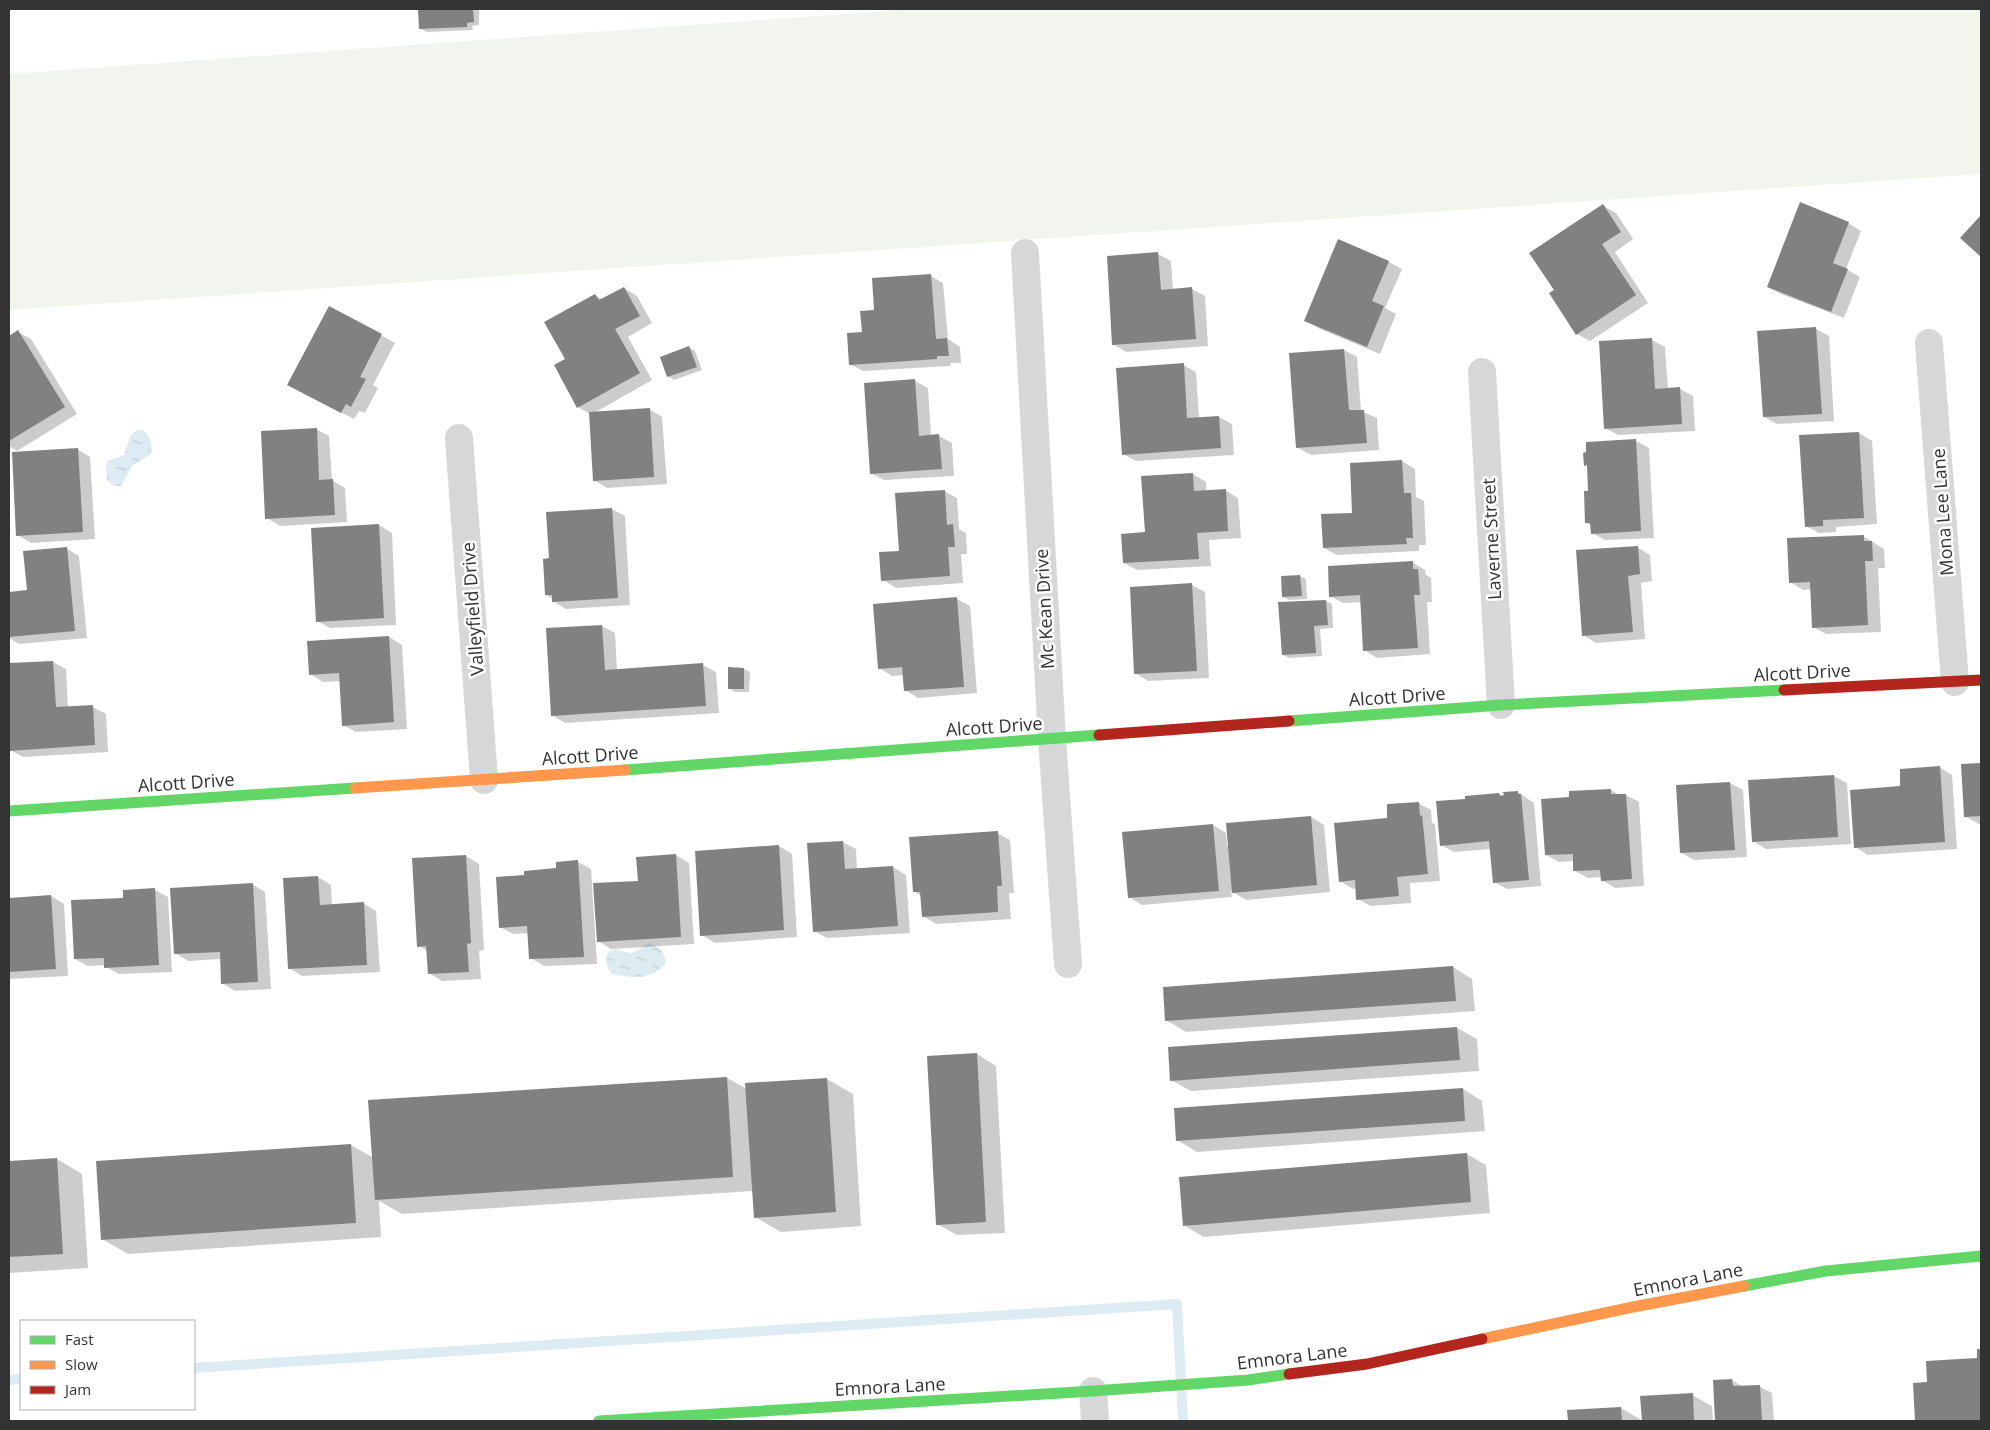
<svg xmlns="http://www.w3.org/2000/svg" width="1990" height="1430" viewBox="0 0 1990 1430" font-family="'Open Sans',sans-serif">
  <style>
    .green { fill: #f1f5ed }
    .water { fill: url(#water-ripples) }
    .shadow { fill: #0003 }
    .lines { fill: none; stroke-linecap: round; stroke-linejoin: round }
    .stream { stroke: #ddebf3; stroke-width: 10 }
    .building { fill: #818181 }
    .street { stroke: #d7d7d7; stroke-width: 28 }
    .fast { stroke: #63d668; stroke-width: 11 }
    .slow { stroke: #ff974d; stroke-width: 11 }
    .jam { stroke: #b3261e; stroke-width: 11 }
    .labels { text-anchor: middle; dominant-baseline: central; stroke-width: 5; stroke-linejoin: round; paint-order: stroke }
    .street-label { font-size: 18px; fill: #333; stroke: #fff }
  </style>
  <defs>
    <pattern id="water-ripples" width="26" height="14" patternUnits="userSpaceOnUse" patternTransform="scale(1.25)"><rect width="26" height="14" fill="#ddebf3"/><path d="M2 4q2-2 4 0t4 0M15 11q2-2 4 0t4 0" fill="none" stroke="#becad1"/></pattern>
  </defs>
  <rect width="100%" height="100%" fill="#fff"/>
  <path class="green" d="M915,9H1981V174L9,310V74Z"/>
  <g class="water">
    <path d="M136,430H143C151,438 153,443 151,454L132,466L121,486H114L107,480L106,466L108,461L124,455L130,437Z"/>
    <path d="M649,943C660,947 664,951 666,963C650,981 634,978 612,974C607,969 601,951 615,950C620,950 627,953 632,953Z"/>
  </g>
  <g class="shadow">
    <path d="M420,9H479V25L472,26L473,30L427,32L421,29Z"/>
    <path d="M1603,206L1616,213L1633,239L1615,252L1648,303L1590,341L1577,334L1555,291Z"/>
    <path d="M1848,223L1861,231L1846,269L1860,277L1844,318L1781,294L1768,287Z"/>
    <path d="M1338,241L1389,262L1402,269L1385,308L1396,314L1380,354L1318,328L1305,320Z"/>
    <path d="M1158,254L1171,261L1173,290L1192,289L1205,296L1208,346L1126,352L1113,344L1108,257Z"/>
    <path d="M931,276L943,283L948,339L960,347L961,363H950V366L863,371L850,364L863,334L876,311Z"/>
    <path d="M624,288L637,296L652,323L628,337L652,380L594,413L649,409L662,417L667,484L607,488L594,480L590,414L578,407L567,359L595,295L603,300Z"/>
    <path d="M329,307L395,343L373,385L378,388L365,413L359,411L354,419L301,392Z"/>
    <path d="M1816,329L1829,336L1834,421L1777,424L1764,417Z"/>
    <path d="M18,332L31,339L77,414L17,451L9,446V338Z"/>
    <path d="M1652,340L1665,347L1668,389H1680L1693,396L1695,431L1618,435L1605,428Z"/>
    <path d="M689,347L695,351L702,370L674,380L668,376Z"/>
    <path d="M1344,350L1357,357L1361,411L1377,418L1379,450L1311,455L1298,448Z"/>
    <path d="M1183,365L1196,372L1199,418L1219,417L1232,424L1234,455L1136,461L1123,454Z"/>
    <path d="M915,381L928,388L931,436H939L952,443L954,476L884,480L871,473Z"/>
    <path d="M316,429L329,436L332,480L345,488L347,522L280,526L267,518Z"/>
    <path d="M1859,433L1872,441L1877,524L1836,527V532L1819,533L1806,526Z"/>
    <path d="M1636,441L1649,448L1654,538L1605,540L1592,533L1591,525L1587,523L1590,492L1588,467L1585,465Z"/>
    <path d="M77,449L90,457L95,539L31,543L18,535Z"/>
    <path d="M1402,461L1415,469L1416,497L1424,501L1426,545H1419V551L1337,555L1324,548Z"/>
    <path d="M1193,474L1206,482V492L1225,490L1238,498L1241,538L1209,540L1211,566L1137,570L1124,563Z"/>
    <path d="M944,491L957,498L959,529L966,533L967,554H961L963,583L896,588L883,580L900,552Z"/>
    <path d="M612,509L625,516L630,605L566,609L553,601V599L546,595L551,560Z"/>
    <path d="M379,525L392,533L396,625L330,628L317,621Z"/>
    <path d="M1863,536L1884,549L1885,568H1878L1881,632L1826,634L1813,627L1811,589L1803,590L1790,582Z"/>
    <path d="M1637,547L1650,555L1652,581L1641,583L1645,639L1596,643L1583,635Z"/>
    <path d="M66,548L79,556L87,638L19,644L9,638V593L28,591Z"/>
    <path d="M1412,562L1425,570L1426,575L1431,578L1432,602H1427L1430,654L1377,658L1364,650L1362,602L1343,603L1330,596Z"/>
    <path d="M1300,576L1306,579L1307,599L1289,600L1283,597L1282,577Z"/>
    <path d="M1192,585L1205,592L1209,678L1148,681L1135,673Z"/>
    <path d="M957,599L970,606L977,693L918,698L905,690L904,675L892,676L879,668L874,605Z"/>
    <path d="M1326,601L1332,604L1333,628L1320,629L1322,656L1289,658L1283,655Z"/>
    <path d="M602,626L615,633L617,670L703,665L716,672L719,713L565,723L552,715Z"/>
    <path d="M389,637L402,645L407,729L356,732L343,725L340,681L323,682L310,674Z"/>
    <path d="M53,662L66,669L68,708L93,707L106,714L108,752L23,757L10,750L9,664Z"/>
    <path d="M744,669L750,672L749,692H735L729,688Z"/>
    <path d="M1981,764V824H1979L1966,817L1962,765Z"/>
    <path d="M1939,767L1952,775L1957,849L1868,855L1855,847Z"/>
    <path d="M1834,776L1847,783L1851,844L1766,849L1753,841Z"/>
    <path d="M1730,783L1743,790L1747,857L1694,860L1682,853Z"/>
    <path d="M1611,790L1619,795H1626L1639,802L1644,886L1615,888L1602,880V877L1588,878L1575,871L1574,861L1559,862L1546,855L1570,798Z"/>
    <path d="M1518,792L1534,803L1541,886L1507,889L1494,882L1491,849L1454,852L1441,845L1467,800L1499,794L1505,797Z"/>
    <path d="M1418,803L1431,810L1432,823L1435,824L1440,881L1410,883L1411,903L1371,906L1358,899L1357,888L1353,889L1340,881L1389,820Z"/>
    <path d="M1311,817L1324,825L1330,892L1246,900L1231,891L1232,897L1142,905L1129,897L1213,825L1226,833L1227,846Z"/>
    <path d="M997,833L1010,840L1014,893H1009L1011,919L936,924L923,916L921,896L914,891Z"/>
    <path d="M843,842L856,849L857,870L893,867L906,875L910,933L827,938L814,931Z"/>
    <path d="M779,846L792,854L797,937L715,943L702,935Z"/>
    <path d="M676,855L689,863L694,944L611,949L598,941Z"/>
    <path d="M466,856L479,864L484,950L479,951L481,979L442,981L429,973L428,951L419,946Z"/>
    <path d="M578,862L591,869L597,964L544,966L531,958L529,933L513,934L500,927L525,877L557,870V863Z"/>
    <path d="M318,877L331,885L332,905L363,903L376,911L380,972L302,976L289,968Z"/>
    <path d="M252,884L265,892L271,989L235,991L222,983L221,959L188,961L175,953Z"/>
    <path d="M155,890L168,897L172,972L119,974L106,967V965L88,966L75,959L125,899Z"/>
    <path d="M51,896L64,904L68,976L9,979V899Z"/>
    <path d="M1453,967L1472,979L1475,1011L1186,1032L1166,1020Z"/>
    <path d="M1457,1028L1477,1039L1479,1071L1191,1091L1171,1080L1169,1048Z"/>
    <path d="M977,1054L996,1066L1005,1233L957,1235L937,1224Z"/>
    <path d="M727,1078L747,1089L827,1079L853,1094L861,1226L781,1232L755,1217L753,1191L402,1214L379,1201L381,1237L128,1254L102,1239L351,1145L374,1158Z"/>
    <path d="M1463,1089L1482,1101L1485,1131L1197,1152L1177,1140Z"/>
    <path d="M1467,1154L1486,1165L1490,1213L1204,1237L1185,1226Z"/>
    <path d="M57,1159L82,1174L88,1268L9,1273V1163Z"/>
    <path d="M1978,1350H1981V1421H1917L1915,1384H1928L1979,1359Z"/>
    <path d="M1732,1380L1743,1387L1759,1386L1772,1393L1774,1421H1716L1714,1381Z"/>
    <path d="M1692,1395L1712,1406L1713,1421H1569L1568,1411L1621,1408L1643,1421Z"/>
  </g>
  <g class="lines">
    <g class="stream">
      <path d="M194,1368L1177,1304L1183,1421"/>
      <path d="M9,1380L21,1379"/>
    </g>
  </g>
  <g class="building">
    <path d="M418,9H473L474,22L467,23V27L419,29Z"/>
    <path d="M1800,202L1849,222L1833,263L1848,269L1831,312L1767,287Z"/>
    <path d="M1603,204L1621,232L1602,244L1636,295L1576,335L1549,293L1554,290L1529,253Z"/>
    <path d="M1981,215V257L1960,238Z"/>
    <path d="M1338,239L1389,261L1372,301L1384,306L1367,347L1304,321Z"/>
    <path d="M1158,252L1161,290L1192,287L1196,339L1112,345L1107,256Z"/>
    <path d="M931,274L936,339L947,338L949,356H937V359L849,365L847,333L862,332L860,311L874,310L872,278Z"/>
    <path d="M624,287L640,316L615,329L640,373L577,408L554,365L565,359L544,322L595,294L599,300Z"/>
    <path d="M329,306L382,334L360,377L366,379L351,407L346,404L341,413L287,385Z"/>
    <path d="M1816,327L1822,414L1763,417L1757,331Z"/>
    <path d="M18,330L65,407L9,441V336Z"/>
    <path d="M1652,338L1655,389L1680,387L1682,424L1604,429L1599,341Z"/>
    <path d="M689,346L697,367L667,377L660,357Z"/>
    <path d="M1344,349L1349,410H1364L1367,443L1296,448L1289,353Z"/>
    <path d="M1184,363L1187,418L1219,416L1221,448L1122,455L1116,368Z"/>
    <path d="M915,379L919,436L939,434L942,469L870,474L864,383Z"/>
    <path d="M650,408L654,477L593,481L589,412Z"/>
    <path d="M317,428L319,480L333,479L335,515L265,519L261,431Z"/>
    <path d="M1859,432L1864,518L1823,520V526L1805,527L1799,435Z"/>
    <path d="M1636,439L1641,531L1591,534L1590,523H1585L1584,491H1588L1587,465L1584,466L1583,453L1586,452V442Z"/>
    <path d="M78,448L83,532L16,536L12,452Z"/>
    <path d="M1402,460L1404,493H1411L1413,538H1406L1407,544L1323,548L1321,514L1352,513L1350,463Z"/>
    <path d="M1193,473L1194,491L1226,489L1228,531L1197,533L1199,559L1123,563L1121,534L1145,532L1141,476Z"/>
    <path d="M945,490L947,525L953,524L955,547H948L950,576L881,581L879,552L899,551L895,493Z"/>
    <path d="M612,508L618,598L552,602V595H545L543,559L549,558L546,512Z"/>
    <path d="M379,524L384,618L316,622L311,528Z"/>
    <path d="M1864,535V541H1872L1873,561H1865L1868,625L1812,628L1810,582L1789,583L1787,538Z"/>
    <path d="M1638,546L1640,574L1628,576L1633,632L1582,636L1576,550Z"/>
    <path d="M67,547L75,631L9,637V592L27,590L23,551Z"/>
    <path d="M1413,561V569H1418L1420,595H1414L1418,648L1363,651L1360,595L1329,597L1328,566Z"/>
    <path d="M1300,575L1302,596L1282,597L1281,576Z"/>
    <path d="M1192,583L1197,671L1134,674L1130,587Z"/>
    <path d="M957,597L964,687L904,691L902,667L878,669L873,604Z"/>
    <path d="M1326,600L1328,625L1314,626L1316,653L1282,655L1278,602Z"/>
    <path d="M602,625L605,670L703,663L706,706L551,716L546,628Z"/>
    <path d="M389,636L394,722L342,726L339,673L309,675L307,641Z"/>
    <path d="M53,661L56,707L93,705L95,745L9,751V663Z"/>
    <path d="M728,667L744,668V689H728Z"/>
    <path d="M1981,763V816L1964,817L1961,764Z"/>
    <path d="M1940,766L1945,842L1854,848L1850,790L1900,786V769Z"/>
    <path d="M1834,775L1838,837L1752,842L1748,780Z"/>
    <path d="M1730,782L1735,850L1680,853L1676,785Z"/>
    <path d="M1611,789V794H1626L1632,879L1601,881L1600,870L1573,871V854L1545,855L1541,799L1569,797V791Z"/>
    <path d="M1518,791V794H1521L1529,880L1493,883L1489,841L1440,846L1436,801L1465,799V796L1499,793L1500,796L1504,795L1503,792Z"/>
    <path d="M1419,802L1420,816L1422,815L1428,874L1397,877L1399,896L1356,900L1355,880L1339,882L1334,823L1387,818V804Z"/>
    <path d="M1311,816L1317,885L1232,893L1226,823Z"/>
    <path d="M1213,824L1219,891L1128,898L1122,832Z"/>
    <path d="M998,831L1002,886H997L998,912L922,917L920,892H913L909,837Z"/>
    <path d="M843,841L845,869L893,866L898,926L813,932L807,843Z"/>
    <path d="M779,845L784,930L700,936L695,851Z"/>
    <path d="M676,854L681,937L597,942L593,883L638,881L636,857Z"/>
    <path d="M466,855L471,943L467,944L469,972L428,974L426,946L417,947L412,858Z"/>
    <path d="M578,860L584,957L529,959L527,926L499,928L496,877L524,875V871L556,868V862Z"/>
    <path d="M318,876L320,905L364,902L367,965L288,969L283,878Z"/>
    <path d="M253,883L258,982L221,984L220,952L174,954L170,888Z"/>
    <path d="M155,888L159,965L104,968V958L74,959L71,900L123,898V890Z"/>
    <path d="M51,895L56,969L9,972V898Z"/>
    <path d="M1453,966L1456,1001L1165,1021L1163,987Z"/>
    <path d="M1457,1027L1460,1060L1170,1081L1168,1047Z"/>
    <path d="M977,1053L986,1222L936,1225L927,1056Z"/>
    <path d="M727,1077L733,1177L375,1200L368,1100Z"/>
    <path d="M827,1078L836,1212L754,1218L745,1083Z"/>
    <path d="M1463,1088L1465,1121L1176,1141L1174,1108Z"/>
    <path d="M351,1144L356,1223L101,1240L96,1161Z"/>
    <path d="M1467,1153L1471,1202L1183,1226L1179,1177Z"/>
    <path d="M57,1158L63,1254L9,1257V1161Z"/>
    <path d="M1977,1349H1981V1421H1915L1913,1383L1927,1382L1926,1361L1977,1358Z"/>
    <path d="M1732,1379L1733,1386L1760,1385L1762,1421H1715L1713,1380Z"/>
    <path d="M1693,1393L1694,1421H1642L1640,1396Z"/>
    <path d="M1621,1407L1622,1421H1568L1567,1410Z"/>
  </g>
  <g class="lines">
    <g class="street">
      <path d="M1025,253L1052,739L1068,964"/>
      <path d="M1929,343L1955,682"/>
      <path d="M1482,372L1501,705"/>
      <path d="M459,438L484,780"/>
      <path d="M1093,1391L1095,1421"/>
    </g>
    <g class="fast">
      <path d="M1289,721L1501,705L1784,690"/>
      <path d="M625,770L1099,735"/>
      <path d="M9,811L355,788"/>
      <path d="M1744,1286L1826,1271L1981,1256"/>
      <path d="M599,1421L1093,1391L1248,1380L1289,1374"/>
    </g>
    <g class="slow">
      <path d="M355,788L625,770"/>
      <path d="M1482,1339L1633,1307L1744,1286"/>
    </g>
    <g class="jam">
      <path d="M1784,690L1981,680"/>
      <path d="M1099,735L1289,721"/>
      <path d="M1289,1374L1367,1364L1482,1339"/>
    </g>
  </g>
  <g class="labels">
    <g class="street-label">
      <text transform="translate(1942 512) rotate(-94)">Mona Lee Lane</text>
      <text transform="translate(1491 539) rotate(-93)">Laverne Street</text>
      <text transform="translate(472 609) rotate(-94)">Valleyfield Drive</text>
      <text transform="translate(1044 609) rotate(-93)">Mc Kean Drive</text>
      <text transform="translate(1802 672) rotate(-3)">Alcott Drive</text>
      <text transform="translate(1397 696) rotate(-4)">Alcott Drive</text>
      <text transform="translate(994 726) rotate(-4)">Alcott Drive</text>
      <text transform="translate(590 755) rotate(-4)">Alcott Drive</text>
      <text transform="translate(186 782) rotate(-4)">Alcott Drive</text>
      <text transform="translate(1688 1279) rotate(-11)">Emnora Lane</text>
      <text transform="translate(1292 1356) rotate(-7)">Emnora Lane</text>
      <text transform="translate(890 1386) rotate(-3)">Emnora Lane</text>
    </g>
  </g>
  <rect width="1990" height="1430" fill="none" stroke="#333333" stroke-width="20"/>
  <rect x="20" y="1320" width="175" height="90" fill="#ffffff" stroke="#adadad"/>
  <rect x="30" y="1336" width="25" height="8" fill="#63d668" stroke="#adadad"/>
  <text x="65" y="1345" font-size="15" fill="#333333">Fast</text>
  <rect x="30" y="1361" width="25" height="8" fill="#ff974d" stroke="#adadad"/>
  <text x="65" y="1370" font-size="15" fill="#333333">Slow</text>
  <rect x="30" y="1386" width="25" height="8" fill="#b3261e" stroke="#adadad"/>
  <text x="65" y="1395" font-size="15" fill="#333333">Jam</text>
</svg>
